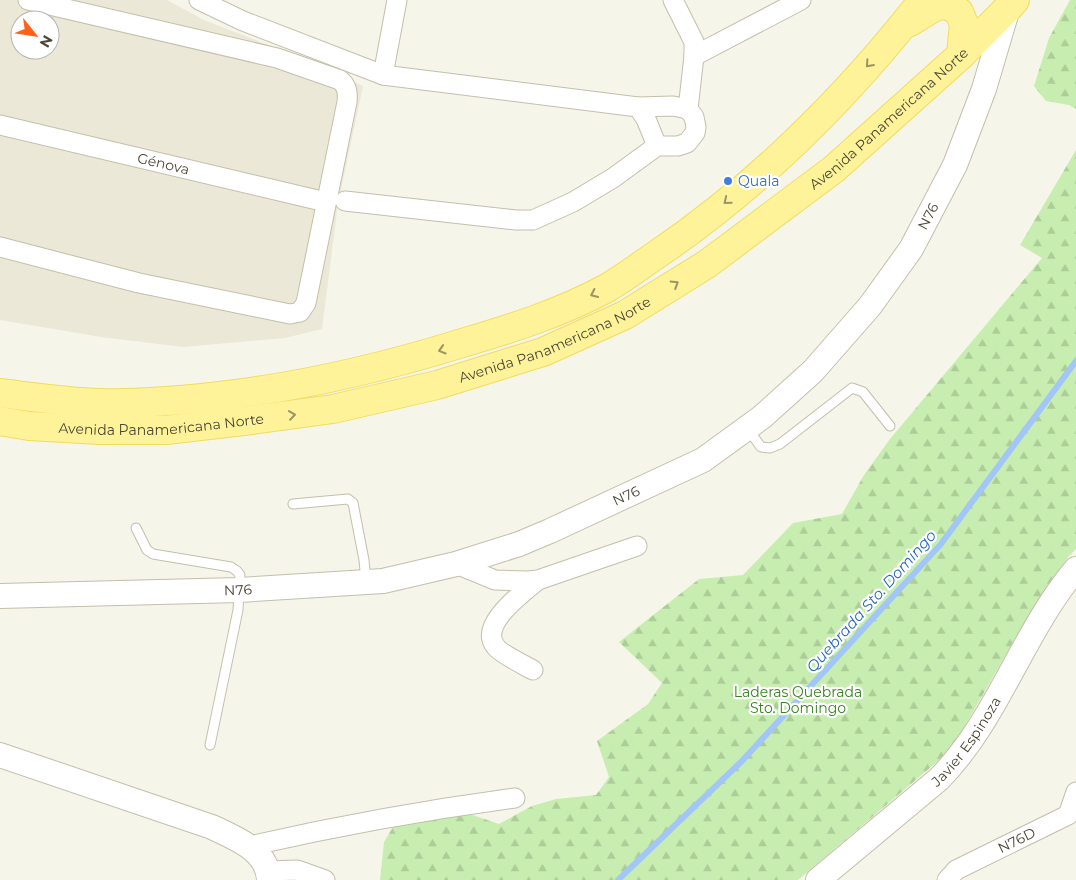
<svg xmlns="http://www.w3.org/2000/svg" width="1076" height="880" viewBox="0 0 1076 880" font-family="Montserrat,sans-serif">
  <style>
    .residential { fill: #ebe8d8; fill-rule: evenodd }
    .forest { fill: url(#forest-firs) }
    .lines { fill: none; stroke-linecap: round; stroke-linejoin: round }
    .stream { stroke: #a2c6f8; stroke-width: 6 }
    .service-casing { stroke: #c3bfab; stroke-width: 11 }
    .minor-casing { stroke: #c3bfab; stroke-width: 21 }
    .tertiary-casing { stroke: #c3bfab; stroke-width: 26 }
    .primary-casing { stroke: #f0dc5f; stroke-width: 30 }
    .service { stroke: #fff; stroke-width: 9 }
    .minor { stroke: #fff; stroke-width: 19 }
    .tertiary { stroke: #fff; stroke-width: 24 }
    .primary { stroke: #fff39a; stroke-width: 28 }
    .oneway { stroke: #9c9464 }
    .shop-dot { fill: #3f7fe0; stroke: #fff; stroke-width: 2 }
    .labels { text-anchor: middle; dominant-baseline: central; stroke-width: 4.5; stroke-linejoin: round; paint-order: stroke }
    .street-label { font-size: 14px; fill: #4b4737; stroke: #fff }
    .shop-label { font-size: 14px; fill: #366cbe; stroke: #fff; text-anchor: start }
    .park-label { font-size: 14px; fill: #388423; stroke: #fff }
    .water-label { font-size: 15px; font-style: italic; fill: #2466c3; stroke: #fff }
  </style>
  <defs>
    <pattern id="forest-firs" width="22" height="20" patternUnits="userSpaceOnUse" patternTransform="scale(1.25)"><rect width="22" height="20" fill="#c7eeb0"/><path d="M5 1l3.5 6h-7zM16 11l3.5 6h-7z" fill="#accd98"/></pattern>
  </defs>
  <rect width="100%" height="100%" fill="#f6f5ea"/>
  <path class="residential" d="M0,0H167L204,20L284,51L363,86L338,204L322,329L285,338L183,347L101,337L0,320ZM20,20H50V50H20Z"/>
  <g class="forest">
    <path d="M1070,0H1076V109L1069,105L1046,101L1034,86L1049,38Z"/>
    <path d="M1076,150V549L1069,556L1034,606L951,750L798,880H380L384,842L396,822L461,811L499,824L532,806L556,799L596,795L609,777L597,741L648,704L662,683L619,642L699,579L743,575L793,523L842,514L864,475L890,439L1042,258L1020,245Z"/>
  </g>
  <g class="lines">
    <path class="stream" d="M618,880L742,761L941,544L1076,361"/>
    <g class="service-casing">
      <g id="service">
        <path d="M747,428L761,447L770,448L780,444L852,388L863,392L890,426"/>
        <path d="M293,504L348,499L353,503L364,560L366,582"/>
        <path d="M136,528L147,550L153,554L231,567L237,571L240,575L238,610L210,745"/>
      </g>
    </g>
    <g class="minor-casing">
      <g id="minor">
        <path d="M199,0L243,21L383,75L638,107L673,106L688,109"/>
        <path d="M694,56L801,0"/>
        <path d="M383,75L397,0"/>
        <path d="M638,107L646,119L657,146"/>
        <path id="s1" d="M0,125L326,202"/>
        <path d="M345,201L516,220H533L573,202L613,178L657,146H678L687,143L695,133L696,127L694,117L688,109L694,56V42L673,0"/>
        <path d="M0,247L139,283L290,314L300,312L306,303L347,102C348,92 347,86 340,80L277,58L28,0"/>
        <path d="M456,564L495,580L528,581L538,580L637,546"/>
        <path d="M533,670C524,665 501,654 496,647C477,625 524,592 538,580"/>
        <path d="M250,846C337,826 426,810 515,798"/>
        <path d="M269,871L297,870L325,880"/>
        <path id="s2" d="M947,880L956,870L1068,815L1076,792"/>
      </g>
    </g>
    <g class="tertiary-casing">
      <g id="tertiary">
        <path id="s3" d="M0,596L239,590L383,581L456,564L519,544L550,531L703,460L762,417L813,371L870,306L911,249L955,165L984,89L1008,8"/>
        <path d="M0,755L212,827C235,838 268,850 269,880"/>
        <path id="s4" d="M818,880L939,779C998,719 1022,633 1076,569"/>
      </g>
    </g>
    <g class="primary-casing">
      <g id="primary">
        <path d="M910,22L936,6L948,5L959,12L964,24L961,55"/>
        <path d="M0,393C33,397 67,402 100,403C137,404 174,401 211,397C295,388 378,369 459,344C510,329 561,313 607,288C624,278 640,266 656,255C758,186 847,97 923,0"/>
        <path id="s5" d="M0,421L29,426L100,430H166L252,420L333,409L437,385L543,352L625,315L707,264L834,169L961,55L1008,8L1015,0"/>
      </g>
    </g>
    <use href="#service" class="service"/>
    <use href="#minor" class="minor"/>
    <use href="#tertiary" class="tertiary"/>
    <use href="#primary" class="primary"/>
  </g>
  <defs><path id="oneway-chevron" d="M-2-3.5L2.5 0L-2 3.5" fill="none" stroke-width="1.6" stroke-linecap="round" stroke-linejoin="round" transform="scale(1.25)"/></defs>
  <g class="oneway">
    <use href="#oneway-chevron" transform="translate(869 64) rotate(132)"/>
    <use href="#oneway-chevron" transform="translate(727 201) rotate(141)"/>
    <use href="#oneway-chevron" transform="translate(675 284) rotate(-32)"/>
    <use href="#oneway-chevron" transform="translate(594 294) rotate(155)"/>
    <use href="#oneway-chevron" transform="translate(442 350) rotate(163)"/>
    <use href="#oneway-chevron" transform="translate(292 415) rotate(-8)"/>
  </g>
  <circle class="shop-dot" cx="728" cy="181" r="5"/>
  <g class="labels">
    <g class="street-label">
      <text stroke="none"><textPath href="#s5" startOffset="972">Avenida Panamericana Norte</textPath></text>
      <text stroke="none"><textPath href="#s1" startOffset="168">Génova</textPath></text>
      <text stroke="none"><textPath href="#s3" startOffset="1062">N76</textPath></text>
      <text stroke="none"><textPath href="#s5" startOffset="568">Avenida Panamericana Norte</textPath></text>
      <text stroke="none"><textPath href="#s5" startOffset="162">Avenida Panamericana Norte</textPath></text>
      <text stroke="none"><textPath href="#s3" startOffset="642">N76</textPath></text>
      <text stroke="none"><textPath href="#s3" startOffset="238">N76</textPath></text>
      <text stroke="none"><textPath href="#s4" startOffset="204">Javier Espinoza</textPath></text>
      <text stroke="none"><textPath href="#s2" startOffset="81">N76D</textPath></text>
    </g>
    <g class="shop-label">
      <text x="738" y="181">Quala</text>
    </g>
    <g class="park-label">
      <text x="798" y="692">Laderas Quebrada<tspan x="798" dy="16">Sto. Domingo</tspan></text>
    </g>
    <g class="water-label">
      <text transform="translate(871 601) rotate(-48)">Quebrada Sto. Domingo</text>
    </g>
  </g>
  <g transform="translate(35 35) rotate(120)"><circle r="24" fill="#ffffff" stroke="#b7b5af"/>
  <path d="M0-4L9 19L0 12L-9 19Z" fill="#ff6118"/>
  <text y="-8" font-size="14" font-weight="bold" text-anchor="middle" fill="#4b4737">N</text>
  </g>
</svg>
